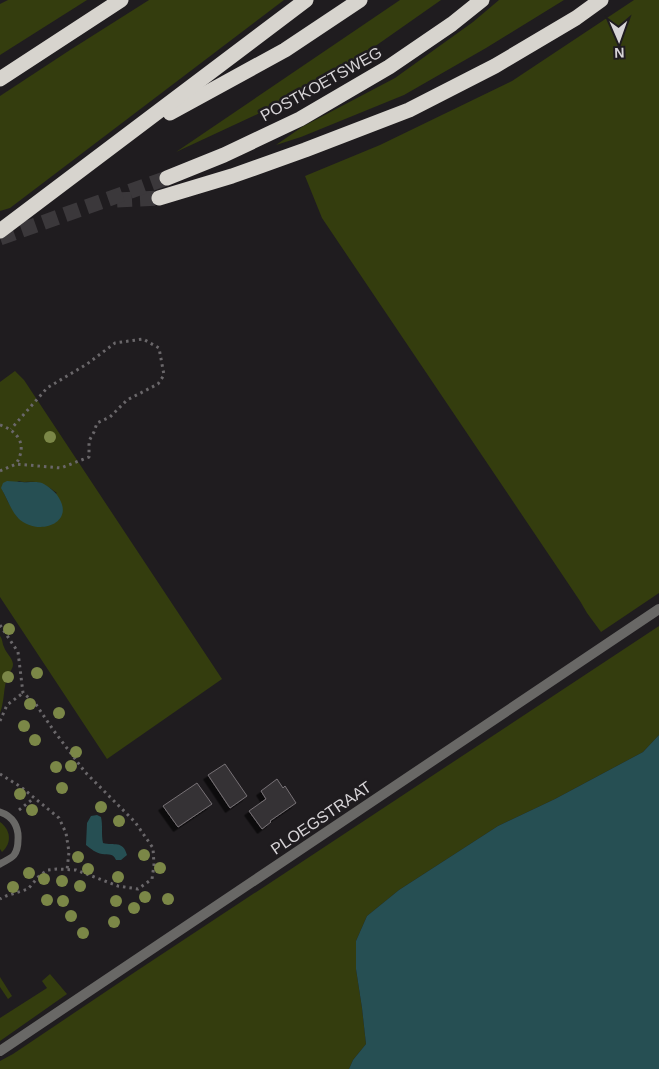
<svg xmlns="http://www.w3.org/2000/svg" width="659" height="1069" viewBox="0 0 659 1069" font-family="Helvetica,sans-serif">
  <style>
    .green { fill: #343d0e; fill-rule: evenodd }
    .water { fill: #264f53 }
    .building { fill: #363235; stroke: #777276; filter: url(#shadow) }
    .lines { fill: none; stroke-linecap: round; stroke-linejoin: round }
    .motorway-tunnel { stroke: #3b383b; stroke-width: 15; stroke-dasharray: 15 8; stroke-linecap: butt }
    .path { stroke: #6a676a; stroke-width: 3; stroke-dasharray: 2.5 4; stroke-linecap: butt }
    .service { stroke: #696866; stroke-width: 7 }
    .minor { stroke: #696866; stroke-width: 10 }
    .motorway { stroke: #d7d4ce; stroke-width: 15 }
    .tree { fill: #7b8747 }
    .labels { text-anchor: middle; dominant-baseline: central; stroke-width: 5; stroke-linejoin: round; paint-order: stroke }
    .street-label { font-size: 16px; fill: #d7d4d7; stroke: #1f1c1f }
  </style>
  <defs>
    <filter id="shadow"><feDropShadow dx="-4.5" dy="4.5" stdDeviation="0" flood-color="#0009"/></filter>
  </defs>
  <rect width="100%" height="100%" fill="#1f1c1f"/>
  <g class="green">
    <path d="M8,0H87L0,55V4Z"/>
    <path d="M149,0H284L10,208L0,211V96L70,50Z"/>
    <path d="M400,0H441L374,47L288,100L176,152Z"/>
    <path d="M499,0H564L486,48L404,95L301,137L276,145L302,127L395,78L473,22Z"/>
    <path d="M634,0H659V593L601,632L587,613L580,601L322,218L305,176L380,145L512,81Z"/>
    <path d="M15,371L24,380L222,679L107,759L0,597V382ZM19,481C24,483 29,481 35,482C43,483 50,488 57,493L18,518L8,502L2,489Z"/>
    <path d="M659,626V735L643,752L555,799L498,826L399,890L367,916L356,941V969L362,1008L366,1044L353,1060L349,1069H0V1061L13,1054L135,972Z"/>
    <path d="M0,636C3,640 2,643 4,647C6,653 12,657 13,664C13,669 10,671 8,675C3,687 5,700 0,713Z"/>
    <path d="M0,822C11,830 12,843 2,852L0,849Z"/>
    <path d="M50,974L67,994L0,1041V1018L47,988L42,981Z"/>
    <path d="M0,977L12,996L8,999L0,987Z"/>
  </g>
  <g class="water">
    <path d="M7,481C12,481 17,482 22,482C29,483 35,481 42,483C48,486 56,492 59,498C75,524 37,537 18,518C10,509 7,498 1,488L3,483Z"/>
    <path d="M659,735V1069H349L353,1060L366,1044L362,1008L356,969V941L367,916L399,890L498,826L555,799L643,752Z"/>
    <path d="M97,815L101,817C103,826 101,834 103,843C114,846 123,840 127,855L121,860H116C113,853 109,855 102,854C96,853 91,849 86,845L87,823L91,816Z"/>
  </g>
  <g class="building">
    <path d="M225,764L247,796L230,808L208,775Z"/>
    <path d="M277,779L283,788L285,786L296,803L270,821L271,822L262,829L249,811L266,799L261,791Z"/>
    <path d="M197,783L212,804L178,827L163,806Z"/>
  </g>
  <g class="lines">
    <g class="motorway-tunnel">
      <path d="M117,200L159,198"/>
      <path d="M0,238L167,178"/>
    </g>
    <g class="path">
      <path d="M0,425C20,432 27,446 16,464"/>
      <path d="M0,471L16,464L61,468L89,457V441L94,432L97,423L110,417L127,400L158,384L164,375L159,348L143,339L115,343L87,364L47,388L11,429"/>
      <path d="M0,625L18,652L23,693L35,703L54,731L85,772L135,822L153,848L154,865L152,879L138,889L118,886L76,870L57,869L48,870L40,875L28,889L6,896L0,899"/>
      <path d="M0,721L7,705L23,693"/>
      <path d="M0,774L21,787L59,818L66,833L69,852L67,870"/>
      <path d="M19,810L34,798"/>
    </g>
    <path class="service" d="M0,812C13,816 19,827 18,840C18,845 17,851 14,855C11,859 4,861 0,864"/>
    <path class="minor" d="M0,1051L659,609"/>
    <g class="motorway">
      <path d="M0,79L121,0"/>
      <path d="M170,113L285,50L360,0"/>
      <path d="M167,178L224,155L300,119L389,67L452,24L482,0"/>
      <path d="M159,198L232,176L305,150L409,110L495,66L576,18L601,0"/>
      <path d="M0,231L306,0"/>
    </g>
  </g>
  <g class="tree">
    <circle cx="50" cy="437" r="6"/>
    <circle cx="9" cy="629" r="6"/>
    <circle cx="37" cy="673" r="6"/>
    <circle cx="8" cy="677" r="6"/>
    <circle cx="30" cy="704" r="6"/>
    <circle cx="59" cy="713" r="6"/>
    <circle cx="24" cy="726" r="6"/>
    <circle cx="35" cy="740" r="6"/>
    <circle cx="76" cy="752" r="6"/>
    <circle cx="71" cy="766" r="6"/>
    <circle cx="56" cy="767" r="6"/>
    <circle cx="62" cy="788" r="6"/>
    <circle cx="20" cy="794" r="6"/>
    <circle cx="101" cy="807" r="6"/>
    <circle cx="32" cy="810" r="6"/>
    <circle cx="119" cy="821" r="6"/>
    <circle cx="144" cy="855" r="6"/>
    <circle cx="78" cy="857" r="6"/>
    <circle cx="160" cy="868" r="6"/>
    <circle cx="88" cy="869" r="6"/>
    <circle cx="29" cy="873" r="6"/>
    <circle cx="118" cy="877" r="6"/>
    <circle cx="44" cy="879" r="6"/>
    <circle cx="62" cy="881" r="6"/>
    <circle cx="80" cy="886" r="6"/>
    <circle cx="13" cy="887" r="6"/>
    <circle cx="145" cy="897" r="6"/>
    <circle cx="168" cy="899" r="6"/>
    <circle cx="47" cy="900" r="6"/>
    <circle cx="63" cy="901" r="6"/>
    <circle cx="116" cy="901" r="6"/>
    <circle cx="134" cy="908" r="6"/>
    <circle cx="71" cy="916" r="6"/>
    <circle cx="114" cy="922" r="6"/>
    <circle cx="83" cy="933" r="6"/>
  </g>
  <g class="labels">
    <g class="street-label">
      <text transform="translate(321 84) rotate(-29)">POSTKOETSWEG</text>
      <text transform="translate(321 818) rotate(-34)">PLOEGSTRAAT</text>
    </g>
  </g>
  <g transform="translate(619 40) rotate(178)" stroke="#1f1c1f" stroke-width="4" paint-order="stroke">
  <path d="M0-4L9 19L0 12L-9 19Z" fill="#d7d4d7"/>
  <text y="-8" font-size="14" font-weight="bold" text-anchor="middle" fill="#d7d4d7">N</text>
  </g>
</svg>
